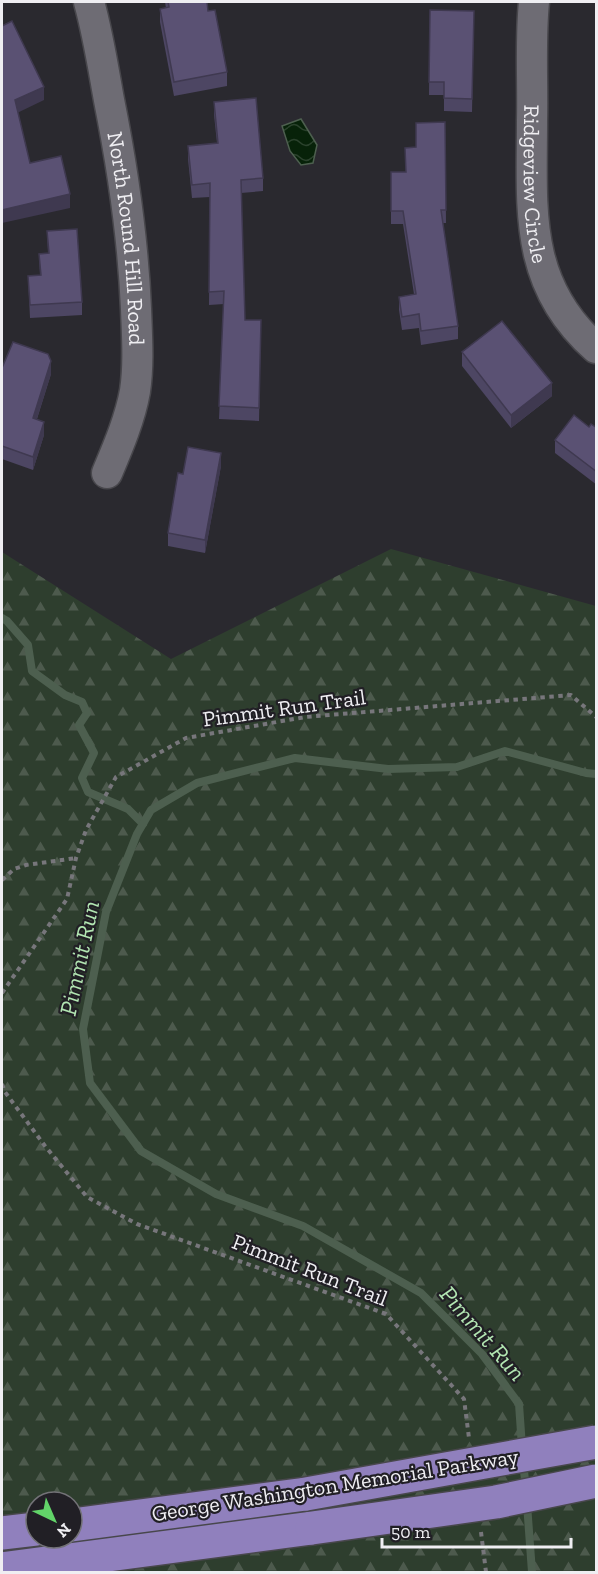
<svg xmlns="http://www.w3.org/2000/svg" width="598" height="1574" viewBox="0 0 598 1574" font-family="'Zilla Slab',serif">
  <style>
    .forest { fill: url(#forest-firs); fill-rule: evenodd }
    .water { fill: url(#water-waves); stroke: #4d5f4f; stroke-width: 1.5 }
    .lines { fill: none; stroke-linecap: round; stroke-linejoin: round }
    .stream { stroke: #4d5f4f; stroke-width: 8 }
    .minor-casing { stroke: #48474c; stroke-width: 33 }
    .highway-casing { stroke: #48474c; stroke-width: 36 }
    .path { stroke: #77767b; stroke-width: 4; stroke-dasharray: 4.5 4.5; stroke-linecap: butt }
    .minor { stroke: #6e6c74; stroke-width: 30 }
    .highway { stroke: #9080bd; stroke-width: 33 }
    .highway-bridge-casing { stroke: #48474c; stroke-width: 36; stroke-linecap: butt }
    .highway-bridge { stroke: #9080bd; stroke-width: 33 }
    .wall { fill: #4d4663 }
    .shaded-wall { fill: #3f3950 }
    .building { fill: #5a5173; stroke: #3f3950; stroke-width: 1.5 }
    .labels { text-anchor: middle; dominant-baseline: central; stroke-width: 4.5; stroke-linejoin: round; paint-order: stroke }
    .street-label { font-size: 22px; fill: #efeef2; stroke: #211f25 }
    .water-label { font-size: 24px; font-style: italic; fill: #b2e5b2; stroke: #211f25 }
  </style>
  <defs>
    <pattern id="forest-firs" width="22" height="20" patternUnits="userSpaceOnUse" patternTransform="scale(1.5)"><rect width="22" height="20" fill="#2e3e2e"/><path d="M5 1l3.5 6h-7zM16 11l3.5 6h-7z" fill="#4d5a4d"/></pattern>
    <pattern id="water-waves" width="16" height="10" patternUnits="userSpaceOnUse" patternTransform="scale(1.5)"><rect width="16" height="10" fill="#072209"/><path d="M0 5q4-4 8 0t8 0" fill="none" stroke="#2b422d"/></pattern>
  </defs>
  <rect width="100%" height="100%" fill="#2a292f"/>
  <path class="forest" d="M391,549L596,606V1572H2V552L171,659ZM36,1502H72V1538H36Z"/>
  <path class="water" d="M301,119L317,145L313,163L301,165L290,151L282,126Z"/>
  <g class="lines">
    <g class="stream">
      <path d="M2,618L7,621L28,645L32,671L65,695L82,702L87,713L79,725L94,753L82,778L88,792L128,809L143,824"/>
      <path d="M522,1447L519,1404L482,1354L421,1293L303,1226L216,1194L141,1151L90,1083L83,1029L106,912L137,834L151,810L197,783L295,758L388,769L457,767L505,751L586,773L596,774"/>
      <path d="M523,1462L526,1489"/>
      <path d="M527,1504L532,1572"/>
    </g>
    <g class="minor-casing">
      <g id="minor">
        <path id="s1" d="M89,2C98,34 103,67 109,100C123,170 133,238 136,309C137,336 139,364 135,391C130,419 118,447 107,473"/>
        <path id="s2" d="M534,2C530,41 533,81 532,120C532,208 523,284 596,348"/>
      </g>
    </g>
    <g class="highway-casing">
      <g id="highway">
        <path d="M72,1525L306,1494"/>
        <path d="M2,1533L36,1529"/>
        <path d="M2,1569L312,1528"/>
      </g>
    </g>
    <g class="path">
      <path d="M2,880L14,869L26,865L76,858"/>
      <path d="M2,993L67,899L76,858L86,830L116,777L186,738L305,717L571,695L596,717"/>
      <path d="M2,1084L5,1092L45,1146L87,1197L137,1224L386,1314L464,1399L469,1438"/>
      <path d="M481,1532L486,1572"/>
    </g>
    <use href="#minor" class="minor"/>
    <use href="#highway" class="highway"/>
    <g class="highway-bridge-casing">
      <g id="highway-bridge">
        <path d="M306,1494L596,1442"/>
        <path d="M312,1528L496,1502L596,1481"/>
      </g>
    </g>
    <use href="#highway-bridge" class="highway-bridge"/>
  </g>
  <g class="wall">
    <path d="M165,2H207L208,11L227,72V86L174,96L160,22V9L166,8Z"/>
    <path d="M430,10L474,11L472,112L444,111V95H429Z"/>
    <path d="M214,102L263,178V191L241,193L245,320H261L259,421L219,419L224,304L209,305L210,197L192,198L188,159V146L217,143L214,115Z"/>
    <path d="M445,122L446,223H443L458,326V339L421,345L419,328L402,330L399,310V297L414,294L403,224H391V172H406L416,147Z"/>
    <path d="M47,231L82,302V315L30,318L28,276H40L39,254H48Z"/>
    <path d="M462,352L552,396L511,428L462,366Z"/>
    <path d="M2,368L51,374L37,419L44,435L33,470L2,459Z"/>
    <path d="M597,428V485L555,453V440Z"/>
    <path d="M221,466L205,553L168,546V533L183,474Z"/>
  </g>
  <g class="shaded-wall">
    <path d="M44,87V100L15,114V100Z"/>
    <path d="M70,194V208L2,223V210Z"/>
    <path d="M51,361V374L33,431V418Z"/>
    <path d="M552,383V396L511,428V415Z"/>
    <path d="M44,422V435L33,470V457Z"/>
    <path d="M221,453V466L205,553V540Z"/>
  </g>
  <g class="building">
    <path d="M168,2H207L208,11L215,10L227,72L174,82L160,9L169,7Z"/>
    <path d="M430,10L474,11L472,99L444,98V82H429Z"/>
    <path d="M12,21L44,87L15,100L30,163L61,156L70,194L2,210V26Z"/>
    <path d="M256,98L263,178L241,180L245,320H261L259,408L219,406L224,291L209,292L210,183L192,185L188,146L218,143L214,102Z"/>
    <path d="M445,122L446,210H441L458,326L421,331L419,314L402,317L399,297L416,294L403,211H391V172H406L405,148L416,147V123Z"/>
    <path d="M77,229L82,302L30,305L28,276L41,275L39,254L49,253L47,231Z"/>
    <path d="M502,321L552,383L511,415L462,352Z"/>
    <path d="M13,342L48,354L51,361L33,418L44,422L33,457L2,446V368Z"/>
    <path d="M574,415L589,427L591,424L597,428V472L555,440Z"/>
    <path d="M188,447L221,453L205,540L168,533L178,473L183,474Z"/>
  </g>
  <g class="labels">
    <g class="street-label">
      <text stroke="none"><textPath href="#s2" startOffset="182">Ridgeview Circle</textPath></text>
      <text stroke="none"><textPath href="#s1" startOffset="240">North Round Hill Road</textPath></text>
      <text transform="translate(284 708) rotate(-8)">Pimmit Run Trail</text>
      <text transform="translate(310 1270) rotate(21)">Pimmit Run Trail</text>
      <text transform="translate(335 1485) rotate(-9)">George Washington Memorial Parkway</text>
    </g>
    <g class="water-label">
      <text transform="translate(79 958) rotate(-78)">Pimmit Run</text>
      <text transform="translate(483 1333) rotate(49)">Pimmit Run</text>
    </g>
  </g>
  <rect width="598" height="1574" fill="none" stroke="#efeef2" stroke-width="6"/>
  <g transform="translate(54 1520) rotate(136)"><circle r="28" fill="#211f25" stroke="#737277" stroke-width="1.5"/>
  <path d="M0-4.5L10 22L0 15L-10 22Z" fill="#62d469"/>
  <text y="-9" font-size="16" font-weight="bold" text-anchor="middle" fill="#efeef2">N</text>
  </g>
  <path d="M382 1538v9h189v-9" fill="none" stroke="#efeef2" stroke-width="3"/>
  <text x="391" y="1538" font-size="18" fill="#efeef2" stroke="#211f25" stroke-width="4.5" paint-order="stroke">50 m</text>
</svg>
